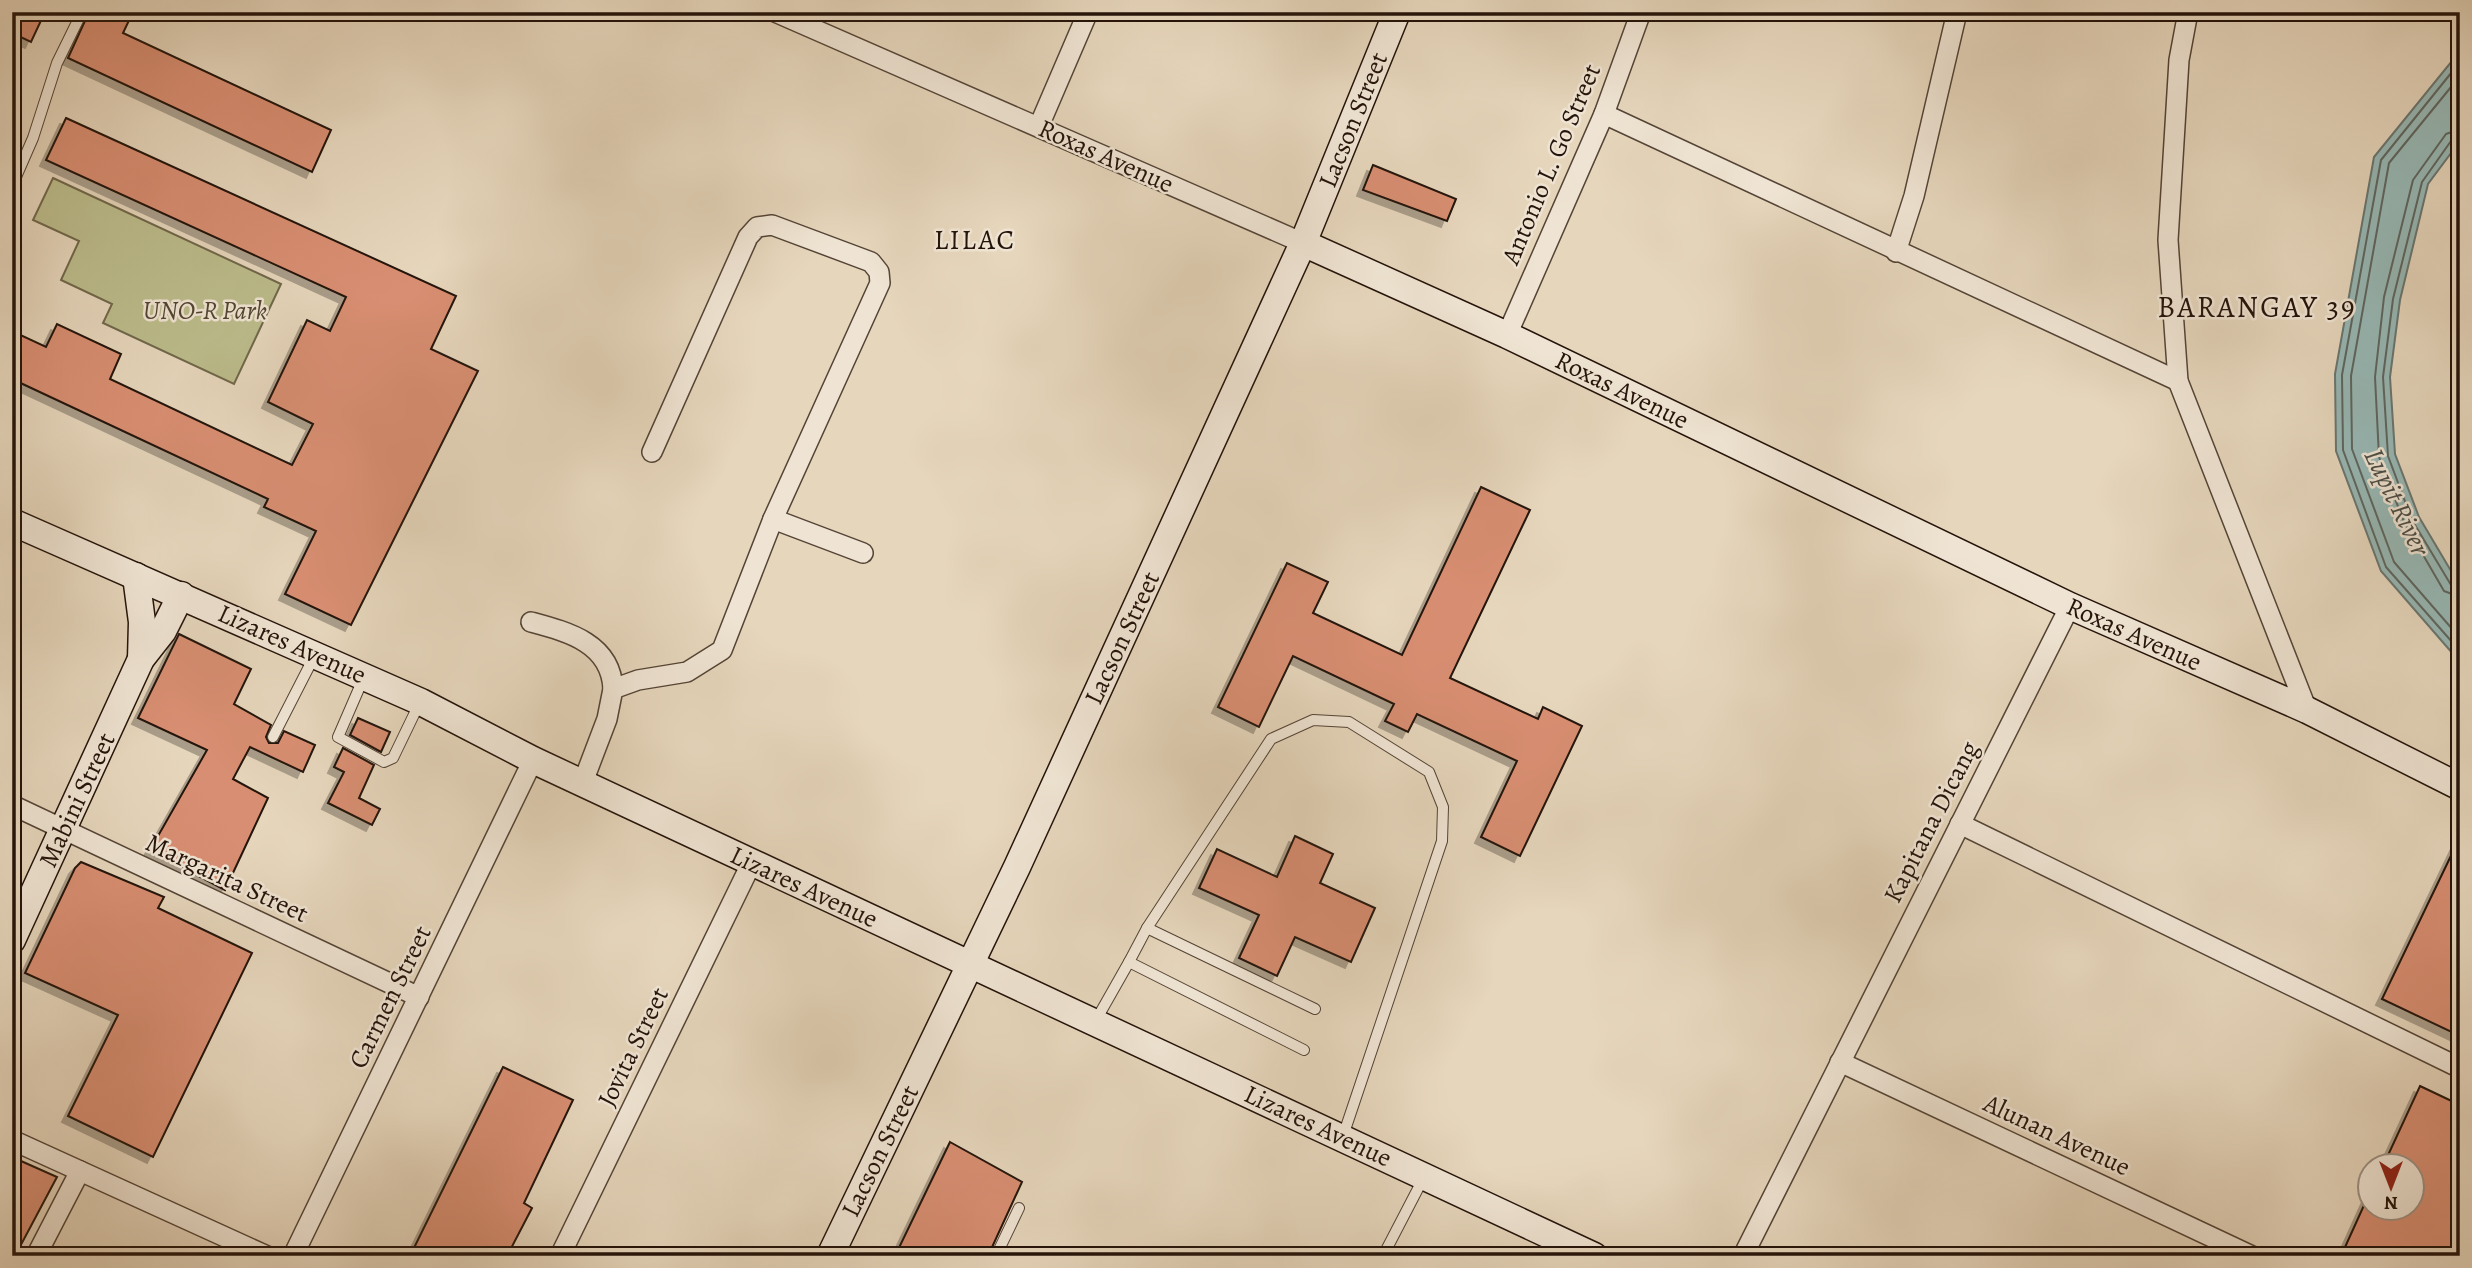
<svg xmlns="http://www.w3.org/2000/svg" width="2472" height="1268" viewBox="0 0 2472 1268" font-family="Alegreya,serif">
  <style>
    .green { fill: #bcbc8c; stroke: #70684b; stroke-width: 2 }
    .water { fill: #97b8b5; stroke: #697671; stroke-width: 2 }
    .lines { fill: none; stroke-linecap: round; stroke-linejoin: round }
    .shore { stroke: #5e6660; stroke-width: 2 }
    .building { fill: #d88e72; stroke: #24130a; stroke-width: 2; filter: url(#shadow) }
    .lane-casing { stroke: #544436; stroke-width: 12 }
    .street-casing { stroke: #544436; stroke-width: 22 }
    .secondary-casing { stroke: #24130a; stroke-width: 29 }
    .lane { stroke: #efe4d3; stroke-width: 10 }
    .street { stroke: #efe4d3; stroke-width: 19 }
    .secondary { stroke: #efe4d3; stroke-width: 26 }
    .labels { text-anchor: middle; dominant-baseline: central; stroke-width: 5; stroke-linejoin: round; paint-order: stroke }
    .street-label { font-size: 26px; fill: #24130a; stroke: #efe4d3 }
    .park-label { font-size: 26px; font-style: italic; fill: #524631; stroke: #efe4d3 }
    .neighbourhood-label { font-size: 28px; letter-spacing: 2px; fill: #24130a; stroke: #efe4d3 }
    .water-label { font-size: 28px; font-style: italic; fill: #4c4d46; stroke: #efe4d3 }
    .quarter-label { font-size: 30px; letter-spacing: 2px; fill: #24130a; stroke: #efe4d3 }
  </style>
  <defs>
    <filter id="shadow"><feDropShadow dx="-6" dy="6" stdDeviation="0" flood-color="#0004"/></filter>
  </defs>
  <rect width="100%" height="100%" fill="#e6d6bc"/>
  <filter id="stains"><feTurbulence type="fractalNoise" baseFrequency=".00286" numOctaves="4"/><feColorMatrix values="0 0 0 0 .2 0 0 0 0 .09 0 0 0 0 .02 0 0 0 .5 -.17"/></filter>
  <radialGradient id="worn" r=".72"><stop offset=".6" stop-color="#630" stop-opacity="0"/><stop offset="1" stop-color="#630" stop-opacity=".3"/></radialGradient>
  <path class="green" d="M53,178L281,284L234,384L103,323L112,304L61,280L79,241L33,220Z"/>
  <path class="water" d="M2460,51V141L2428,184L2400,300L2390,377L2395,454L2419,517L2460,586V662L2381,571L2336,451L2335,374L2374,157Z"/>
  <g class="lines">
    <g class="shore">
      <path d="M2460,62L2381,160L2342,375L2343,450L2386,567L2460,651"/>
      <path d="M2460,76L2389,163L2351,376L2352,449L2394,562L2460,638"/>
      <path d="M2460,129L2446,134L2413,180L2384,297L2375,377L2379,457L2404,522L2444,591L2460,597"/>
      <path d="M2460,138L2451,141L2422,182L2393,299L2383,377L2388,456L2412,520L2451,585L2460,589"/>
    </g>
  </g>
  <g class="building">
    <path d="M12,12H45L31,42L12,33Z"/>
    <path d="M89,12H133L123,33L331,130L312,172L68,58Z"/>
    <path d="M66,118L456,296L431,349L478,371L351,625L285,594L316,531L264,507L268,499L12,379V331L46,347L57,324L121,354L110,379L292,465L313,424L268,402L307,320L330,331L346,297L46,160Z"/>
    <path d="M1373,165L1456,199L1447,221L1363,190Z"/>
    <path d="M1481,487L1530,510L1450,678L1538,719L1543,707L1582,726L1520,856L1481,837L1517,761L1417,714L1408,732L1385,721L1394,704L1293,656L1259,727L1218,707L1287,563L1328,582L1313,613L1402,655Z"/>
    <path d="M179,634L251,669L234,704L271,725L266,737L269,743H278L284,731L315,745L303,772L250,747L233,779L268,798L225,890L150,850L207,750L138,718Z"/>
    <path d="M358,718L390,732L381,752L350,735Z"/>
    <path d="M343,748L374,765L359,798L380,809L372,825L328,803L344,772L334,767Z"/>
    <path d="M1295,836L1333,854L1320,883L1375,908L1351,962L1295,937L1277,976L1239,958L1259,915L1199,888L1217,849L1277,877Z"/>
    <path d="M2460,837V1036L2382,999Z"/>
    <path d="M81,862L164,897L158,908L252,953L153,1157L68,1116L118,1015L25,973L75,868Z"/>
    <path d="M503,1067L573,1100L524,1203L532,1208L507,1256H410Z"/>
    <path d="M2420,1086L2460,1105V1256H2341L2370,1192V1208H2412V1166H2383Z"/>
    <path d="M950,1142L1022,1182L988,1256H895Z"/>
    <path d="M12,1157L57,1177L15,1256H12Z"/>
  </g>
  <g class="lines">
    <g class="lane-casing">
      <g id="lane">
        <path d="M12,186L33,138L57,63L82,12"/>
        <path d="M364,677L338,737L384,762L393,758L420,702"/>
        <path d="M273,737L315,655"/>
        <path d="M1147,928L1271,739L1313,720L1349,722L1429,772L1443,807L1442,841L1343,1136"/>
        <path d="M1129,962L1147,928L1315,1009"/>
        <path d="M1095,1022L1129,962L1304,1050"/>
        <path d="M996,1256L1019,1208"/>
        <path d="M1383,1256L1423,1179"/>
      </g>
    </g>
    <g class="street-casing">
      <g id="street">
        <path d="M775,12L1303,243"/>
        <path d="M2188,12L2179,60L2168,240L2178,381L2307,710"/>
        <path d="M1604,114L2178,381"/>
        <path d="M1039,126L1088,12"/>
        <path d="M1896,252L1914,196L1957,12"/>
        <path d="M1507,335L1604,114L1641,12"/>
        <path d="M773,519L863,553"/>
        <path d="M531,622C568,632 611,643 613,689"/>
        <path d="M583,782L607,719L613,689L638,680L687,672L722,650L773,519L880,283L879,272L871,262L772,225L757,227L748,237L652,452"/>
        <path d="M12,805L419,997"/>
        <path d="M1960,824L2460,1068"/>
        <path d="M1840,1062L2252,1256"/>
        <path d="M12,1140L267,1256"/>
        <path d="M36,1256L80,1171"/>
        <path d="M293,1256L533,760"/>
        <path d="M560,1256L752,862"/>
        <path d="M1743,1256L2070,606"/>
      </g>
    </g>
    <g class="secondary-casing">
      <g id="secondary">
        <path d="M1303,243L1507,335L2070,606L2307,710L2460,787"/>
        <path d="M12,522L421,702L533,760L1594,1256"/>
        <path d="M136,576L142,622L141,659"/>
        <path d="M12,940L141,659L163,631L181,595"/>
        <path d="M830,1256L1017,867L1303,243L1397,12"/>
      </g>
    </g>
    <use href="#lane" class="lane"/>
    <use href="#street" class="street"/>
    <use href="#secondary" class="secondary"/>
  </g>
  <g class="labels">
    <g class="street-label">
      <text transform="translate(1353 120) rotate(-68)">Lacson Street</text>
      <text transform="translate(1106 156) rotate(24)">Roxas Avenue</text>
      <text transform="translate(1551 164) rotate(-67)">Antonio L. Go Street</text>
      <text transform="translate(1622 390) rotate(26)">Roxas Avenue</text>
      <text transform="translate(2134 634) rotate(24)">Roxas Avenue</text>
      <text transform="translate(1122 638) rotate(-65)">Lacson Street</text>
      <text transform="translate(292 644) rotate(24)">Lizares Avenue</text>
      <text transform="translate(77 800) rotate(-65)">Mabini Street</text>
      <text transform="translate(1931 822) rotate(-63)">Kapitana Dicang</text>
      <text transform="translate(227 878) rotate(25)">Margarita Street</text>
      <text transform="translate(804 887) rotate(25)">Lizares Avenue</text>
      <text transform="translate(390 997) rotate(-64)">Carmen Street</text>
      <text transform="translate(633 1047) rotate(-64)">Jovita Street</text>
      <text transform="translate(1318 1126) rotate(25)">Lizares Avenue</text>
      <text transform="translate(2057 1135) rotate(25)">Alunan Avenue</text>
      <text transform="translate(880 1151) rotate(-64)">Lacson Street</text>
    </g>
    <g class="park-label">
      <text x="205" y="310">UNO-R Park</text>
    </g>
    <g class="neighbourhood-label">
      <text x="975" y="240">LILAC</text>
    </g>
    <g class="water-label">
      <text transform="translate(2397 502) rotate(64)">Lupit River</text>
    </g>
    <g class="quarter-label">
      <text x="2257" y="307">BARANGAY 39</text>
    </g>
  </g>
  <rect width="2472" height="1268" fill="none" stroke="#e6d6bc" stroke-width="42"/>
  <rect x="14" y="14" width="2444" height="1240" fill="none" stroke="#24130a" stroke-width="3.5"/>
  <rect x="21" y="21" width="2430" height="1226" fill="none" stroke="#24130a" stroke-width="2"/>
  <g transform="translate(2391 1187) rotate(180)"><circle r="33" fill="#efe4d3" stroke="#9e9083" stroke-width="2"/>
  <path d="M0-5L12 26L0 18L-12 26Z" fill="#8f2418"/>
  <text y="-10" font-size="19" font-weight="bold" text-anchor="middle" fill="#24130a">N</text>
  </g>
  <rect width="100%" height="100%" filter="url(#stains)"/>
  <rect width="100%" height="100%" fill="url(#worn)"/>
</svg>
